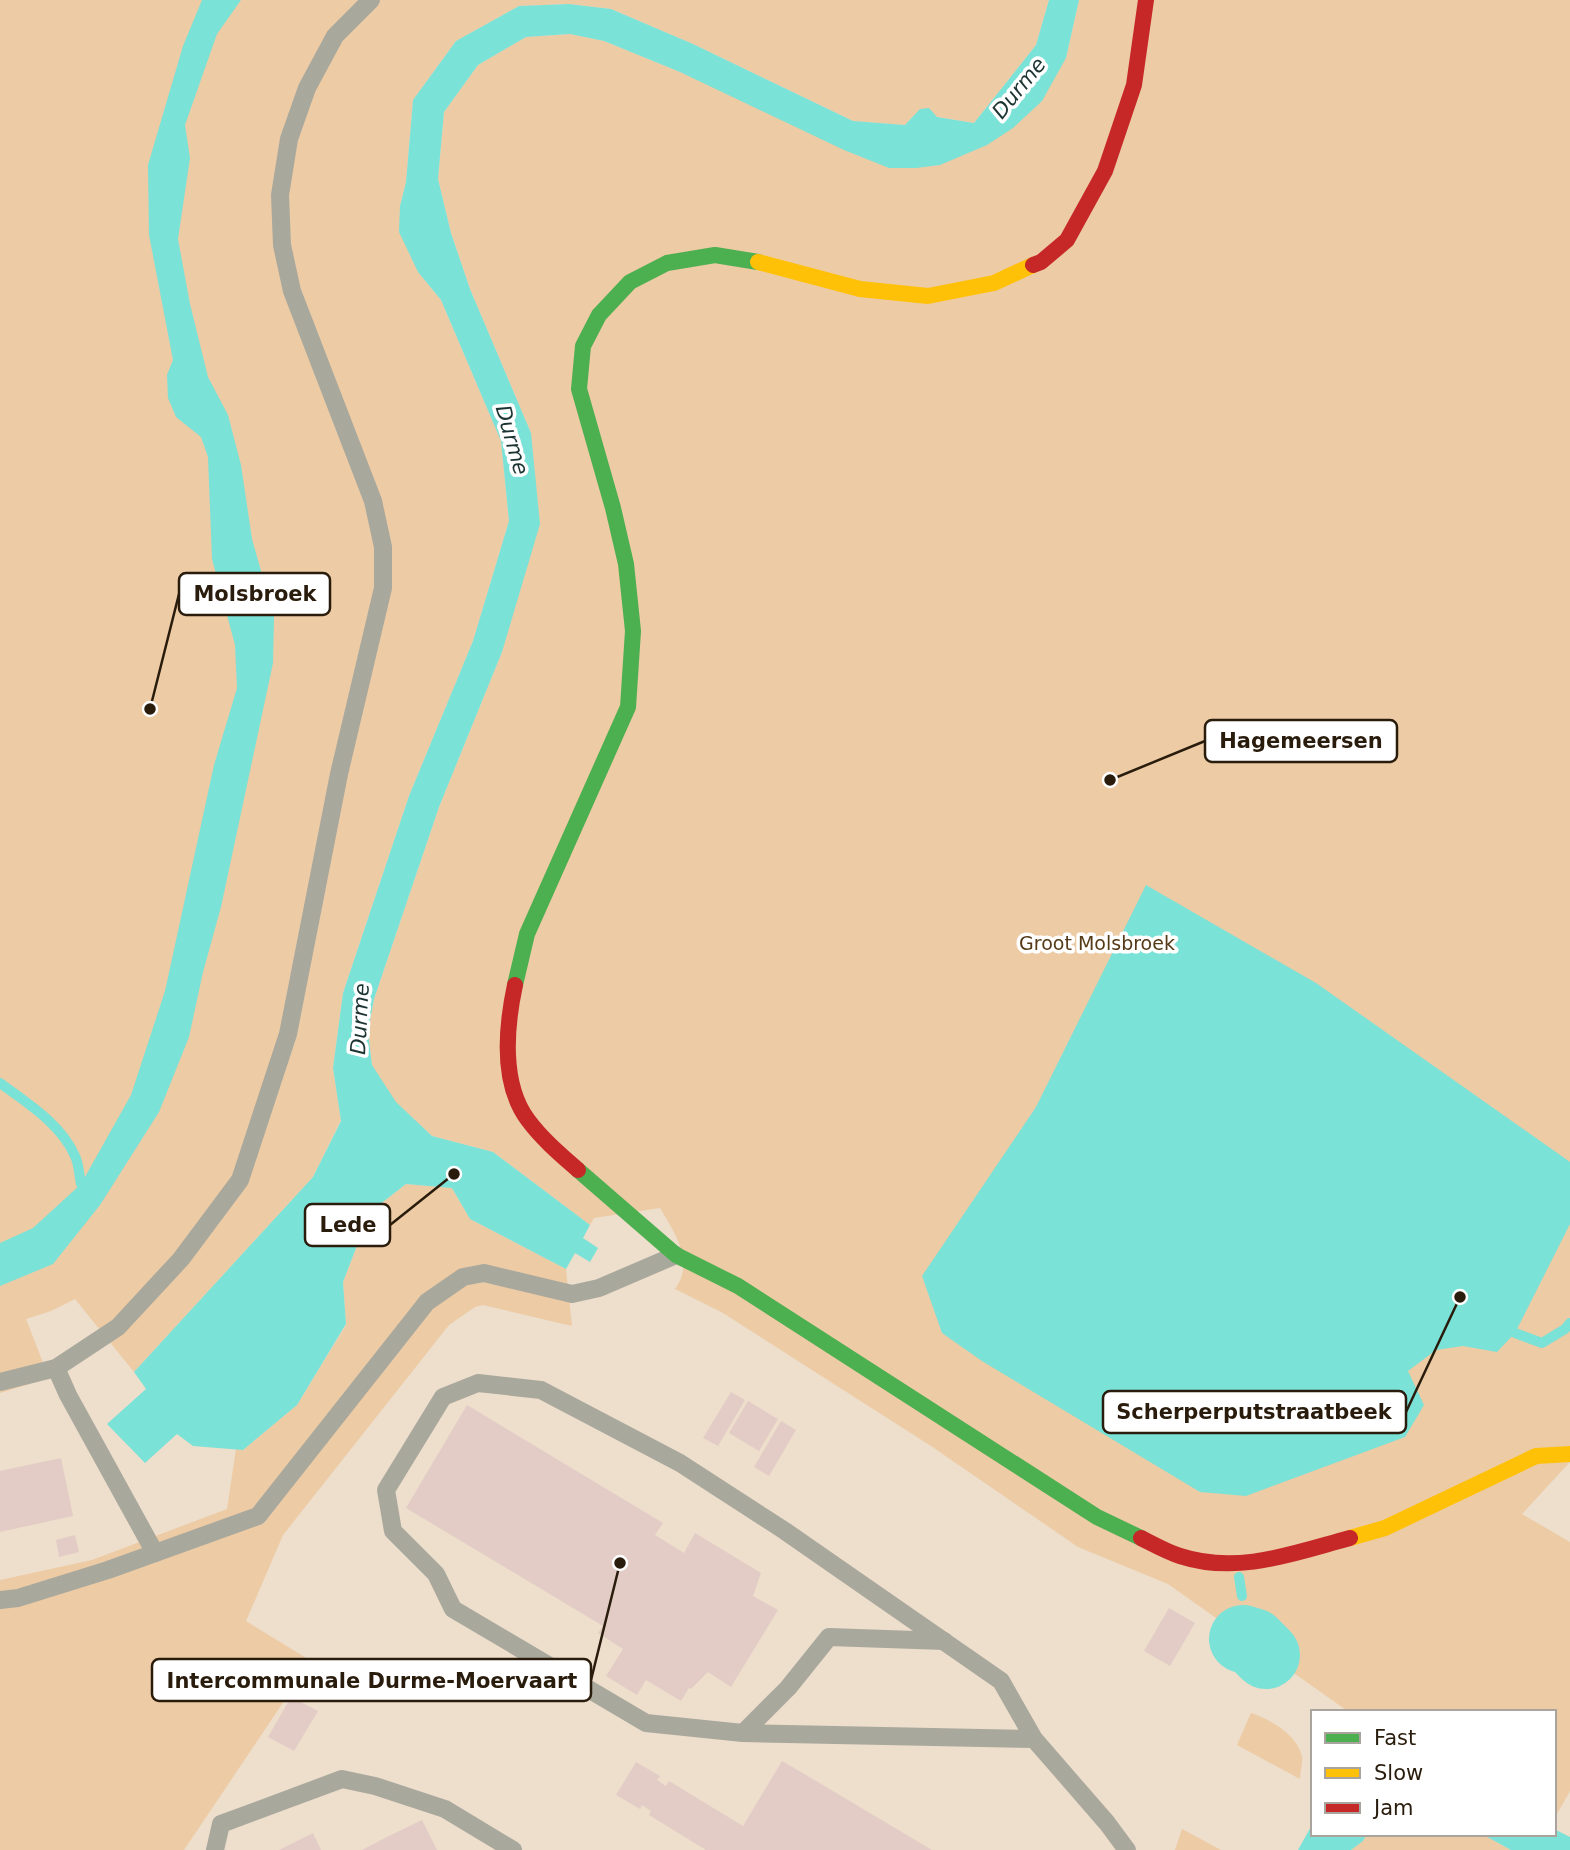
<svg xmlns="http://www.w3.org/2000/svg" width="1570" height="1850" viewBox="0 0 1570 1850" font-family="'DejaVu Sans',sans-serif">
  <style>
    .green { fill: #eccba5 }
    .water { fill: #7ae2d7 }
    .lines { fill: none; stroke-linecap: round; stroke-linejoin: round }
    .stream { stroke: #7ae2d7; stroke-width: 10 }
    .river { stroke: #7ae2d7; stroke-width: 68 }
    .building { fill: #e3ccc6 }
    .lane { stroke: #a9a89d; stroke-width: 18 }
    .fast { stroke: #4caf50; stroke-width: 16 }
    .slow { stroke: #ffc107; stroke-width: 16 }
    .jam { stroke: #c62828; stroke-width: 16 }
    .labels { text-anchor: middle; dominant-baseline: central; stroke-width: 7; stroke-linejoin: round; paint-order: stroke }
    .park-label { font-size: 19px; fill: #553a17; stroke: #fff }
    .water-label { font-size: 21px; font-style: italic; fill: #1b3432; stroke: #fff }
    .leader { fill: none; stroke: #291c0c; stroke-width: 2.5 }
    .callout-dot { fill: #291c0c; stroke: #fff; stroke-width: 2.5 }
    .callout { fill: #fff; stroke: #291c0c; stroke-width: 2.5 }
    .callout-label { font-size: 21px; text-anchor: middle; font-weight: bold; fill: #291c0c }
  </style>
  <rect width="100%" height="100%" fill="#eedecc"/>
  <g class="green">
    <path d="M0,0H1049L1036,45L974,123L937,117L913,116L905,125L853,121L693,44L611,9L569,4L519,6L456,41L413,100L406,182L400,206L418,272L441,300L501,441L509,521L473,641L409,796L343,993L333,1068L341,1120L313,1177L134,1372L75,1299L51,1311L26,1319L49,1378L0,1393Z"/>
    <path d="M1079,0H1570V1462L1522,1514L1570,1542V1791L1554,1819V1712H1349L1168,1584L1078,1547L931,1446L723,1313L675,1289C695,1262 675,1233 660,1208L594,1218L590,1225L493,1152L432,1136L395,1102L372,1065L368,1032L374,999L439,807L502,652L531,433L470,289L451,233L438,179L444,112L478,65L526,37L570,34L604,41L680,72L940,165L958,155L1066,58Z"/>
    <path d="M406,1184L452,1188L470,1219L566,1269L572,1326L483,1305L475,1307L449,1325L283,1535L246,1621L311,1661L184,1850H0V1580L92,1560L227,1509L236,1449L243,1450L297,1405L346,1325L343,1282L370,1212Z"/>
    <path d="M1251,1713C1270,1719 1297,1735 1302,1756C1303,1763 1300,1772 1300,1779L1237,1745Z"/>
    <path d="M1182,1829L1221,1850H1175Z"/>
    <path d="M1367,1834H1482L1511,1850H1351L1363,1841Z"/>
  </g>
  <g class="water">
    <path d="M202,0H241L217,34L185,125L190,158L178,239L190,304L208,377L228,415L241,465L252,539L274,617L273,663L221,907L203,972L189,1037L159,1112L100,1205L53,1264L0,1286V1243L33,1228L81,1184L131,1095L165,991L214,765L237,688L235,645L212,559L208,457L201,437L176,417L168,398L167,375L173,360L149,235L148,165L183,46Z"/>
    <path d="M1049,0H1079L1066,58L1042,101L1013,128L987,145L940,165L916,168H889L844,150L680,72L604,41L570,34L526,37L478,65L444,112L438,179L451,233L470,289L531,433L540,524L502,652L439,807L374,999L368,1032L372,1065L396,1102L432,1136L493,1152L590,1225L583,1238L598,1248L590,1262L575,1253L566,1269L470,1219L452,1188L406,1184L370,1212L343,1282L346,1324L297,1405L243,1450L193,1446L177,1434L145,1463L107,1424L146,1389L134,1372L313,1177L341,1121L333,1068L343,993L409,796L473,641L509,521L501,441L441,300L418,272L399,232L400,206L406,182L413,100L456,41L519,6L569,4L611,9L693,44L853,121L905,125L920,109L929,108L937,117L974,123L1036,45Z"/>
    <path d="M1146,885L1316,983L1570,1162V1224L1515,1333L1497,1352L1463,1346L1436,1350L1408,1371L1424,1405L1405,1437L1246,1496L1200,1492L982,1361L942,1333L922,1276L1036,1107Z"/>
    <path d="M1313,1823V1834H1367L1363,1841L1351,1850H1298Z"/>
    <path d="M1554,1829L1570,1837V1850H1511L1482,1834H1554Z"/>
  </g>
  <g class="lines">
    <g class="stream">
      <path d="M0,1083C27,1103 61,1124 75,1156C79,1164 79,1175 81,1184"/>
      <path d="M1504,1325L1515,1333L1542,1343L1565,1329L1570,1323"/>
      <path d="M1239,1577L1242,1596"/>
    </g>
    <path class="river" d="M1243,1639L1253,1642L1266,1655"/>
  </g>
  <g class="building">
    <path d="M731,1392L745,1400L718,1446L703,1438Z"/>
    <path d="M748,1401L778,1419L759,1451L729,1433Z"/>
    <path d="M467,1405L663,1523L655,1535L684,1553L695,1533L761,1573L753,1596L778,1610L731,1687L708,1672L691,1689L689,1688L681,1701L646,1680L637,1695L606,1676L623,1649L598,1633L603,1626L406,1508Z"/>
    <path d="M781,1421L796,1430L769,1476L754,1467Z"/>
    <path d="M61,1458L73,1516L0,1532V1471Z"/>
    <path d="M75,1535L79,1552L59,1557L56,1540Z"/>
    <path d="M1169,1608L1195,1623L1170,1666L1144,1651Z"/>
    <path d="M291,1697L318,1711L294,1751L268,1737Z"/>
    <path d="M782,1761L806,1775L932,1850H706L649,1815L651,1811L642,1805L640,1809L616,1795L636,1762L660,1776L657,1780L666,1786L669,1781L743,1826Z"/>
    <path d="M422,1820L437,1850H362L385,1838Z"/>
    <path d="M313,1833L321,1850H279Z"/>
  </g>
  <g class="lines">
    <g class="lane">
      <path d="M56,1368L68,1395L155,1553"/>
      <path d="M0,1382L56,1368L118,1327L181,1259L240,1180L288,1034L339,774L383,588V547L373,501L292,291L282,245L280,195L289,139L307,88L335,36L371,0"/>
      <path d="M0,1600L18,1598L108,1570L258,1516L427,1302L463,1277L484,1273L572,1294L599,1288L676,1255"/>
      <path d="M743,1733L788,1688L829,1637L944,1641"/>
      <path d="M1034,1739L743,1733L646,1723L453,1609L436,1574L393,1531L386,1490L443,1397L478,1383L541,1390L680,1463L785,1531L1001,1681L1034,1739L1107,1823L1127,1850"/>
      <path d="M215,1850L221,1824L342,1779L375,1786L445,1809L513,1850"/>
    </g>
    <g class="fast">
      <path d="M515,985L527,934L628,707L633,631L626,564L613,508L579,389L583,346L599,315L630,282L667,263L715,255L758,262"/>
      <path d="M578,1170L676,1255L738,1286L1097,1517L1141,1538"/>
    </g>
    <g class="slow">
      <path d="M758,262L860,289L928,296L994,283L1033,265"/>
      <path d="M1350,1538L1385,1528L1536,1456L1570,1454"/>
    </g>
    <g class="jam">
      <path d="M1033,265L1041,262L1067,240L1105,171L1134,85L1146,0"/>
      <path d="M515,985C506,1027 501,1084 528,1120C542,1139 561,1155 578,1170"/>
      <path d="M1141,1538C1153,1544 1167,1552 1180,1556C1238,1575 1294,1553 1350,1538"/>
    </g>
  </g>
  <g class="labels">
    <g class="park-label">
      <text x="1097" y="943">Groot Molsbroek</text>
    </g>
    <g class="water-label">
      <text transform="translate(1019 88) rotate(-51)">Durme</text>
      <text transform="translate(512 440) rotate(74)">Durme</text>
      <text transform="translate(360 1019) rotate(-87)">Durme</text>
    </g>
  </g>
  <path class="leader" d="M150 709L179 594M1110 780L1205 741M454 1174L390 1225M1460 1297L1406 1412M620 1563L591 1680"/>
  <g class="callout-dot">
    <circle cx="150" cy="709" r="7"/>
    <circle cx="1110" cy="780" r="7"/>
    <circle cx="454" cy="1174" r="7"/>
    <circle cx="1460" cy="1297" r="7"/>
    <circle cx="620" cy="1563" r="7"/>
  </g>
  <g class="callout">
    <rect x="179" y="573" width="151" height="42" rx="7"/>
    <rect x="1205" y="720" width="192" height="42" rx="7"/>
    <rect x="305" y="1204" width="85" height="42" rx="7"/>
    <rect x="1103" y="1391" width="303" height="42" rx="7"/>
    <rect x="152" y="1659" width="439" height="42" rx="7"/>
  </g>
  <g class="callout-label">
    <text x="255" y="601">Molsbroek</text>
    <text x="1301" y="748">Hagemeersen</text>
    <text x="348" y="1232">Lede</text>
    <text x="1254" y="1419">Scherperputstraatbeek</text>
    <text x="372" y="1688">Intercommunale Durme-Moervaart</text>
  </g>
  <rect x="1311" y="1710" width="245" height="126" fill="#ffffff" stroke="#a9a49e" stroke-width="2"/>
  <rect x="1325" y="1733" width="35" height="10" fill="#4caf50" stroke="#a9a49e" stroke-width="2"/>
  <text x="1374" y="1745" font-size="21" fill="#291c0c">Fast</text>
  <rect x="1325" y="1768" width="35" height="10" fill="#ffc107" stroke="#a9a49e" stroke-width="2"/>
  <text x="1374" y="1780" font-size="21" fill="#291c0c">Slow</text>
  <rect x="1325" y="1803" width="35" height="10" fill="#c62828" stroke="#a9a49e" stroke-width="2"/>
  <text x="1374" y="1815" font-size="21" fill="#291c0c">Jam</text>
</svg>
